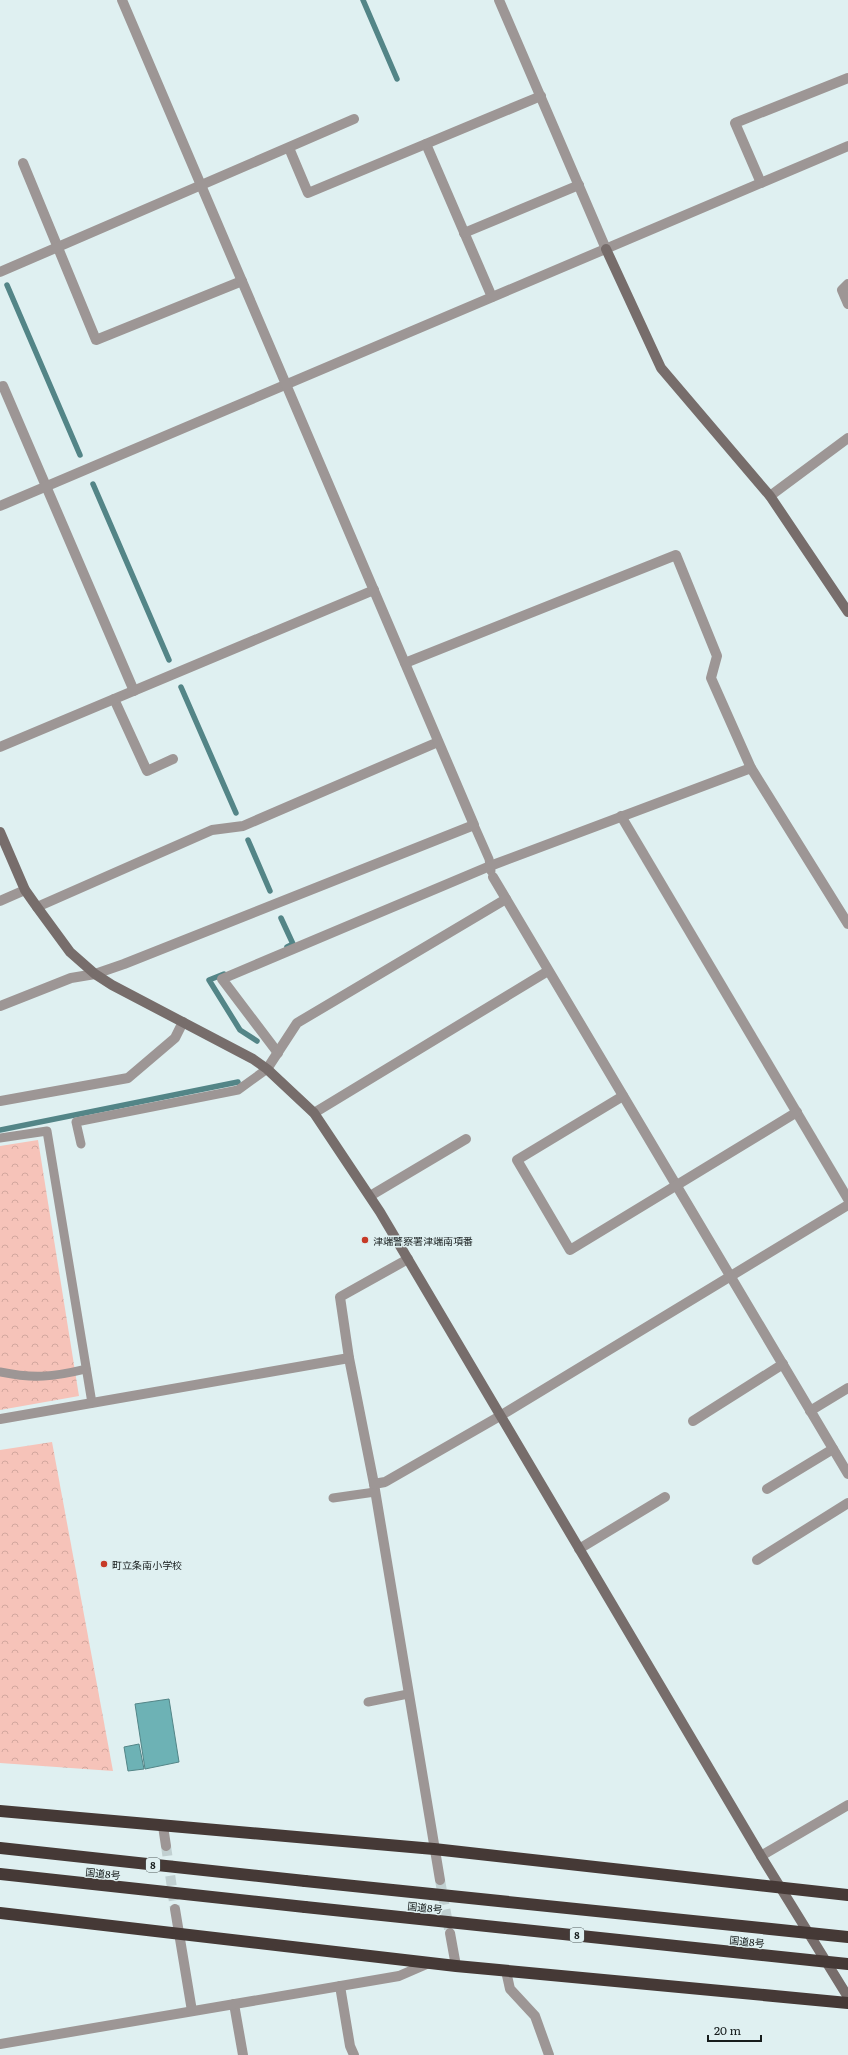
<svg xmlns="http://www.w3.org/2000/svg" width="848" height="2055" viewBox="0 0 848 2055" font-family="Literata,'Noto Sans JP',serif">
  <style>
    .park { fill: url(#park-crowns) }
    .water { fill: #6db2b5; stroke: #538587 }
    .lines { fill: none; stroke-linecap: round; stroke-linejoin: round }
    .stream { stroke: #538587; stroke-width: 5.5 }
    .street-tunnel { stroke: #c1d0d1; stroke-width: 10; stroke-dasharray: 10 5; stroke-linecap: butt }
    .lane { stroke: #9d9695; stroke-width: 9 }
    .street { stroke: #9d9695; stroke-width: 10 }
    .secondary { stroke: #776d6b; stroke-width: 10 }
    .highway { stroke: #453936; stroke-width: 12 }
    .highway-bridge { stroke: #453936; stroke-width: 12 }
    .poi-dot { fill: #c63a27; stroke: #dff0f1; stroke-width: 1.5 }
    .labels { text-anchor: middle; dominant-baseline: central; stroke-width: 3; stroke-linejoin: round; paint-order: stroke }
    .shield { fill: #dff0f1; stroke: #525c5c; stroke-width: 1 }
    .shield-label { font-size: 9px; font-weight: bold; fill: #161c1c }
    .poi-label { font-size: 10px; fill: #161c1c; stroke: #dff0f1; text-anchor: start }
    .street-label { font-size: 10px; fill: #161c1c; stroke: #dff0f1 }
  </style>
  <defs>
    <pattern id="park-crowns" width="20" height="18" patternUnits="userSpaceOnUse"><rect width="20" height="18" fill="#f6c3b9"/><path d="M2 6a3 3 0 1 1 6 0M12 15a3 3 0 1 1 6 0" fill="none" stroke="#d2a79e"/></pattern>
  </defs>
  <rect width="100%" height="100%" fill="#dff0f1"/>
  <g class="park">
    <path d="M38,1140L79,1396L0,1410V1146Z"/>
    <path d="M52,1442L113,1771L0,1763V1450Z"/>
  </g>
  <g class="water">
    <path d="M169,1699L179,1762L145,1769L135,1704Z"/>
    <path d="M139,1744L144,1769L128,1771L124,1747Z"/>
  </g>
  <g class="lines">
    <g class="stream">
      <path d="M363,0L397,79"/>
      <path d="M7,285L80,455"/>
      <path d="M93,484L169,660"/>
      <path d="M181,687L236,813"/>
      <path d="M248,840L270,891"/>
      <path d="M281,918L293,944L287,947"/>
      <path d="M224,974L209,980L240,1030L257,1041"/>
      <path d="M0,1130L238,1082"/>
    </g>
    <g class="street-tunnel">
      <path d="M166,1846L175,1909"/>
      <path d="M440,1880L449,1929"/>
    </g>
    <g class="lane">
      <path d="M474,825L489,859L491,871"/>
      <path d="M0,1138L47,1131L92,1403"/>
      <path d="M81,1144L76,1122L238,1090L267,1069"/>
      <path d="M0,1372C34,1379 53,1377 86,1369"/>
      <path d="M333,1498L375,1492"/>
      <path d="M368,1702L408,1694"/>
    </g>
    <g class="street">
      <path d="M499,0L606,249"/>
      <path d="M426,144L492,297"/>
      <path d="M289,148L308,193L541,96"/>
      <path d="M23,163L96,340L242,281"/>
      <path d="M761,183L735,123L848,78"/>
      <path d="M464,233L579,185"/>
      <path d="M0,272L354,119"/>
      <path d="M848,284L842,290L848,304"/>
      <path d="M0,387L3,386L134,691"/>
      <path d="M770,496L848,438"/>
      <path d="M0,506L848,146"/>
      <path d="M405,663L676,555L717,656L711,678L751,768L848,924"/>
      <path d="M114,699L147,771L173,759"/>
      <path d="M0,747L374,590"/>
      <path d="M621,816L848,1199"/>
      <path d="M493,877L848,1474"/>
      <path d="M0,901L25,890"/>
      <path d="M37,907L212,830L243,826L438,742"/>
      <path d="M0,1006L71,978L95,974L124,964L474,825L122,0"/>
      <path d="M278,1053L222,979L490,866L751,768"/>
      <path d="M267,1069L297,1023L506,899"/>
      <path d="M623,1096L517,1160L570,1250L797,1112"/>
      <path d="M0,1101L128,1078L175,1038L183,1022"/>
      <path d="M314,1113L548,971"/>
      <path d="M370,1196L466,1139"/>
      <path d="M408,1259L340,1297L349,1358L374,1484L440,1880"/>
      <path d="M810,1411L848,1388"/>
      <path d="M0,1419L349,1358"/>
      <path d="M693,1421L783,1364"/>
      <path d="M374,1484L385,1482L500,1416L848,1205"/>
      <path d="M767,1489L833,1449"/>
      <path d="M579,1549L665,1497"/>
      <path d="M757,1560L848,1503"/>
      <path d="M163,1826L166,1846"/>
      <path d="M761,1856L848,1805"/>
      <path d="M175,1909L192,2011"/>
      <path d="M450,1933L456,1966"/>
      <path d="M506,1971L510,1989L535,2016L549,2055"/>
      <path d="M340,1986L350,2046L354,2055"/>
      <path d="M234,2004L243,2055"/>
      <path d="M0,2044L399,1976L429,1963"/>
    </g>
    <g class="secondary">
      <path d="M606,249L661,368L770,496L848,612"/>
      <path d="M0,832L25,890L37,907L70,952L95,974L112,985L253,1059L267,1069L314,1113L380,1212L761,1856L848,1997"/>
    </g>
    <g class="highway">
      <path d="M0,1811L434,1849L848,1895"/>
      <path d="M0,1848L305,1881"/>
      <path d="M0,1874L305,1907"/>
      <path d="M0,1913L456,1966L848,2003"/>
    </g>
    <g class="highway-bridge">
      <path d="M305,1881L848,1937"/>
      <path d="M305,1907L848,1964"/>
    </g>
  </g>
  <g class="poi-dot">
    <circle cx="365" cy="1240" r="4"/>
    <circle cx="104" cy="1564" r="4"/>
  </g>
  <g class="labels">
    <g class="shield">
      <rect x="146" y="1858" width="14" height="14" rx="3"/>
      <rect x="570" y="1928" width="14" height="14" rx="3"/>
    </g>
    <g class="shield-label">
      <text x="153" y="1865">8</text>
      <text x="577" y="1935">8</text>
    </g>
    <g class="poi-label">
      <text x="373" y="1240">津端警察署津端南項番</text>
      <text x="112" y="1564">町立条南小学校</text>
    </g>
    <g class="street-label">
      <text transform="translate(103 1873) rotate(6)">国道8号</text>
      <text transform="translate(425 1907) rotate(6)">国道8号</text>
      <text transform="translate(747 1941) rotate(6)">国道8号</text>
    </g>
  </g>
  <path d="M708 2035v6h53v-6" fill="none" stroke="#161c1c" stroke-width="2"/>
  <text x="714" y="2035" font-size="12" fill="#161c1c" stroke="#dff0f1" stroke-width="3" paint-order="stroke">20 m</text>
</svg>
